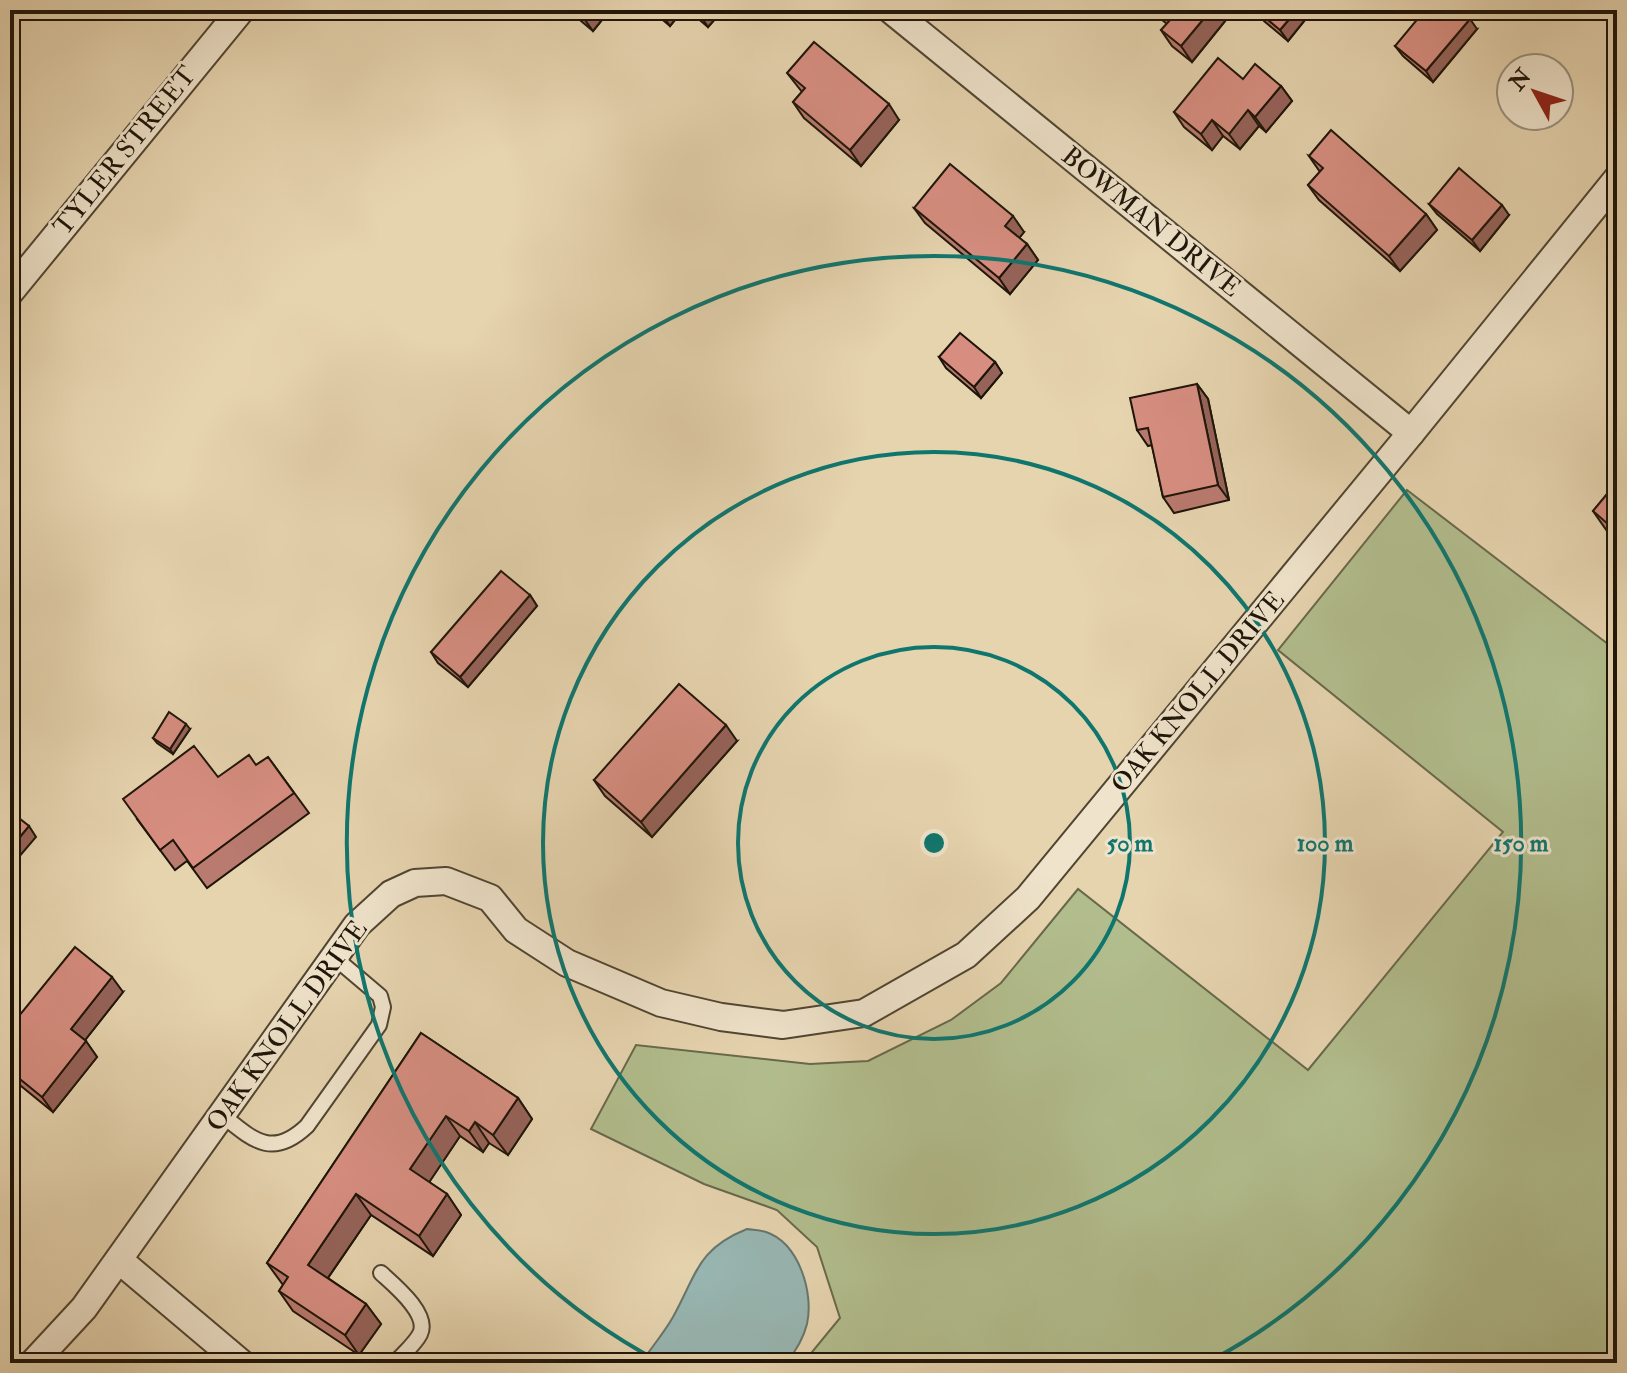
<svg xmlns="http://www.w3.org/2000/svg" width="1627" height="1373" viewBox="0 0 1627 1373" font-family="'IM FELL Double Pica',serif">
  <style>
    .green { fill: #b2bd8d; stroke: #68694b; stroke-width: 2 }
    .water { fill: #98b7b3; stroke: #67766f; stroke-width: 2 }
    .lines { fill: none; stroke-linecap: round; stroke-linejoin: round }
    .service-casing { stroke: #504532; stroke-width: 18 }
    .minor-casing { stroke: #504532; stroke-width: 30 }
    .service { stroke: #efe3cb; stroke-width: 14 }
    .minor { stroke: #efe3cb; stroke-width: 26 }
    .wall { fill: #b97a6f; stroke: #1e1509; stroke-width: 2 }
    .shaded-wall { fill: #96635a; stroke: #1e1509; stroke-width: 2 }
    .building { fill: #d78e81; stroke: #1e1509; stroke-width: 2 }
    .ring { fill: none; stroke: #0f766e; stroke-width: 4 }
    .labels { text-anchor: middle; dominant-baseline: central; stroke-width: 6; stroke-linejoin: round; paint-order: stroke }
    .street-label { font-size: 26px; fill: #1e1509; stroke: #efe3cb }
    .centre { fill: #0f766e; stroke: #efe3cb; stroke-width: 4 }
    .ring-label { font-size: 24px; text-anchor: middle; font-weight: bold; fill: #0f766e; stroke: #efe3cb; stroke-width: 6; stroke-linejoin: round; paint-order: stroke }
  </style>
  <rect width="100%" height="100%" fill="#e6d4af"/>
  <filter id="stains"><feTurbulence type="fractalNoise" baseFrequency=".0025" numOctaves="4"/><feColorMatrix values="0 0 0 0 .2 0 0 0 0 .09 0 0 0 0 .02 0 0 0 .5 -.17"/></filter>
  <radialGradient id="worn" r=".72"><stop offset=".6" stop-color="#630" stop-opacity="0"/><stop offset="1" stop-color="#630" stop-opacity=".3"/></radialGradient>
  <path class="green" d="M1407,490L1617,651V1363H803L840,1318L817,1247L777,1210L704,1184L591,1129L636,1045L810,1064L868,1061L951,1020L1001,983L1078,889L1308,1070L1503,832L1278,650Z"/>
  <path class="water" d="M747,1229C753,1230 760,1230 766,1232C799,1243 814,1293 807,1324C803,1340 796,1351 786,1363H641C651,1348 664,1333 673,1317C697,1274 697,1249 747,1229Z"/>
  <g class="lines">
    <g class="service-casing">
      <g id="service">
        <path d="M222,1115C253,1140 272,1159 307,1126L379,1025L383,1007L380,996L334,957"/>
        <path d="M381,1273C394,1285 430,1314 420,1334C415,1344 403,1354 395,1363"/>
      </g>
    </g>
    <g class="minor-casing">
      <g id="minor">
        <path d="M891,10L1411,433"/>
        <path d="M10,292L241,10"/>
        <path d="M119,1260L241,1363"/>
        <path d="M33,1363L84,1308L357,925L391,894L415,883L446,881L490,898L516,930L567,963L661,1003L721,1017L783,1025L864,1013L966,955L1028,898L1411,433L1617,179"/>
      </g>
    </g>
    <use href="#service" class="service"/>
    <use href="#minor" class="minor"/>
  </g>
  <g class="wall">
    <path d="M568,10H610L593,31Z"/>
    <path d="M651,10H683L670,26Z"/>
    <path d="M688,10H723L708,27Z"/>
    <path d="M1150,10H1234L1192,62L1172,46L1161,30L1167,24Z"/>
    <path d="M1256,10H1313L1288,41L1264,21Z"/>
    <path d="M1477,29L1433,82L1403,56L1395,46Z"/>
    <path d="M787,73L899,120L861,166L804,118L793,102L802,92Z"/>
    <path d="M1243,79L1281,86L1292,101L1266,132L1259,126L1240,149L1223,136L1212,150L1184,127L1174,112Z"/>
    <path d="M1309,156L1426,214L1437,230L1400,271L1319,200L1308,185L1320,172Z"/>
    <path d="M1429,204L1509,215L1480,251L1437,214Z"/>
    <path d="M914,208L1024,232L1019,238L1027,244L1038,260L1010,294L925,223Z"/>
    <path d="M939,357L995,362L1002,373L981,398L946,368Z"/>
    <path d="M1197,384L1208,399L1229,500L1174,513L1163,497L1152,445L1148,446L1137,430Z"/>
    <path d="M1617,482V540L1607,531L1593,511Z"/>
    <path d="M530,595L537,606L468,687L438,663L431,652Z"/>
    <path d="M190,729L173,754L157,743L153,738Z"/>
    <path d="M737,741L652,837L605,796L594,780Z"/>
    <path d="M268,757L309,813L207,888L187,861L175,870L137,819L218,777L256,765Z"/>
    <path d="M123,992L85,1040L97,1057L53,1112L10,1077V1027Z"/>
    <path d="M421,1033L518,1098L532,1119L508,1155L489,1143L483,1152L460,1136L429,1182L447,1194L461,1215L433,1256L371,1215L328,1278L366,1304L381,1324L359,1355L293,1311L279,1291L283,1285L267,1263Z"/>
  </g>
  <g class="shaded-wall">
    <path d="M594,10H610L593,31L585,20Z"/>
    <path d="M659,10H683L670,26Z"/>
    <path d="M699,10H723L708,27L698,12Z"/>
    <path d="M1211,10H1234L1192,62L1181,46Z"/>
    <path d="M1297,10H1313L1288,41L1280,30Z"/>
    <path d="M1470,19L1477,29L1433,82L1426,71Z"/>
    <path d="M1281,86L1292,101L1266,132L1255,117Z"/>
    <path d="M889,104L899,120L861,166L850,150Z"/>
    <path d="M1248,110L1259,126L1240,149L1229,134Z"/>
    <path d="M1212,120L1223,136L1212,150L1201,134Z"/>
    <path d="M1502,205L1509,215L1480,251L1472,240Z"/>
    <path d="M1426,214L1437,230L1400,271L1389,256Z"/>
    <path d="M1013,216L1024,232L1016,242L1005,226Z"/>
    <path d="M1027,244L1038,260L1010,294L999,278Z"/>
    <path d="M995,362L1002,373L981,398L974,387Z"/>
    <path d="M1197,384L1208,399L1229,500L1218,485Z"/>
    <path d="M530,595L537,606L468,687L460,677Z"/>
    <path d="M186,724L190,729L173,754L170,749Z"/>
    <path d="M726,725L737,741L652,837L641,822Z"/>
    <path d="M29,826L36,837L12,865L10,862V849Z"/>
    <path d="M112,977L123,992L82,1044L71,1029Z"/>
    <path d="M86,1041L97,1057L53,1112L42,1097Z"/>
    <path d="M518,1098L532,1119L508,1155L493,1135Z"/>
    <path d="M446,1116L460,1136L424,1190L410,1169Z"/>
    <path d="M475,1122L489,1143L483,1152L469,1131Z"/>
    <path d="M356,1194L371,1215L323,1285L308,1265Z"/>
    <path d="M447,1194L461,1215L433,1256L419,1236Z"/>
    <path d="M366,1304L381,1324L359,1355L345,1335Z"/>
  </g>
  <g class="building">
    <path d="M573,10H594L585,20Z"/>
    <path d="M1158,10H1211L1181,46L1161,30L1170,20Z"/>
    <path d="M1256,10H1297L1280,30Z"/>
    <path d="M1425,10H1460L1470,19L1426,71L1395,46Z"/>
    <path d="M814,42L889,104L850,150L793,102L805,88L787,73Z"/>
    <path d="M1218,58L1243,79L1255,64L1281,86L1255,117L1248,110L1229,134L1212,120L1201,134L1174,112Z"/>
    <path d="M1331,130L1426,214L1389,256L1308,185L1323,168L1309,156Z"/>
    <path d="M950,164L1013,216L1005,226L1027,244L999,278L914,208Z"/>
    <path d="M1459,168L1502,205L1472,240L1429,204Z"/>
    <path d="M960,333L995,362L974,387L939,357Z"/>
    <path d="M1197,384L1218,485L1163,497L1148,428L1137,430L1130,398Z"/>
    <path d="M1617,482V532L1593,511Z"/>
    <path d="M501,571L530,595L460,677L431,652Z"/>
    <path d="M679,684L726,725L641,822L594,780Z"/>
    <path d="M169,712L186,724L170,749L153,738Z"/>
    <path d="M194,746L218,777L249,755L256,765L268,757L294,793L193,868L173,840L160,850L123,799Z"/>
    <path d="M10,811L29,826L10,849Z"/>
    <path d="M75,947L112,977L71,1029L86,1041L42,1097L10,1071V1027Z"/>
    <path d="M421,1033L518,1098L493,1135L475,1122L469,1131L446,1116L410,1169L447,1194L419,1236L356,1194L308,1265L366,1304L345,1335L279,1291L288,1277L267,1263Z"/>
  </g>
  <g class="ring">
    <circle cx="934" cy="843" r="196"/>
    <circle cx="934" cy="843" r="391"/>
    <path d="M658 1361A587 587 0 1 1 1210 1361"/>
  </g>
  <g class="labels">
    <g class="street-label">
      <text transform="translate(125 151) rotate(-51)">TYLER STREET</text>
      <text transform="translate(1151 222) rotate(39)">BOWMAN DRIVE</text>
      <text transform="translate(1198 692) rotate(-50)">OAK KNOLL DRIVE</text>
      <text transform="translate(287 1026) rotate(-54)">OAK KNOLL DRIVE</text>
    </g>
  </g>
  <circle cx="934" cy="843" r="12" class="centre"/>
  <g class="ring-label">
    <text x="1130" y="851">50 m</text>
    <text x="1325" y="851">100 m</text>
    <text x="1521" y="851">150 m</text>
  </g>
  <rect width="1627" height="1373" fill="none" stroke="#e6d4af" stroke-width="40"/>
  <rect x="12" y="12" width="1603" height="1349" fill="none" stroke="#1e1509" stroke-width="4"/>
  <rect x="20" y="20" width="1587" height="1333" fill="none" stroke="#1e1509" stroke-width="2"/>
  <g transform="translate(1535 92) rotate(310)"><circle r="38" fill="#efe3cb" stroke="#9b917d" stroke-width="2"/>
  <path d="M0-6L14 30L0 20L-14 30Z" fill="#8f2418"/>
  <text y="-12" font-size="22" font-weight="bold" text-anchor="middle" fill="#1e1509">N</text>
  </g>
  <rect width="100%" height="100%" filter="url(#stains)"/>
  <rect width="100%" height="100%" fill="url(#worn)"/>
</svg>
